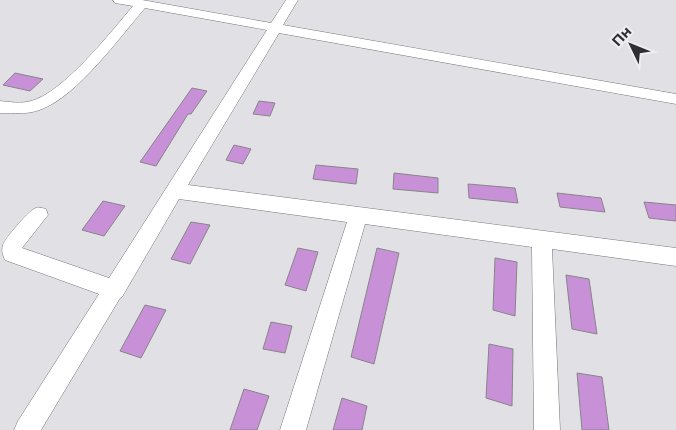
<svg xmlns="http://www.w3.org/2000/svg" width="676" height="430" viewBox="0 0 676 430" font-family="Montserrat,sans-serif">
  <style>
    .building { fill: #c891d7; stroke: #878588 }
    .lines { fill: none; stroke-linecap: round; stroke-linejoin: round }
    .street-casing { stroke: #75757a; stroke-width: 1 }
    .street { fill: #fff; fill-rule: evenodd }
  </style>
  <rect width="100%" height="100%" fill="#e0e0e5"/>
  <g class="building">
    <path d="M15,73L43,79L30,91L3,85Z"/>
    <path d="M192,88L207,91L191,114H188L156,166L140,162Z"/>
    <path d="M259,101L275,103L270,116L253,114Z"/>
    <path d="M234,145L251,149L243,164L226,160Z"/>
    <path d="M316,165L358,169L356,184L313,179Z"/>
    <path d="M394,173L438,178V193L393,189Z"/>
    <path d="M468,184L515,188L518,203L469,198Z"/>
    <path d="M557,193L601,198L605,212L560,207Z"/>
    <path d="M103,201L125,206L104,236L82,230Z"/>
    <path d="M644,202L676,205V221L649,218Z"/>
    <path d="M191,222L210,225L190,264L171,259Z"/>
    <path d="M298,248L318,252L306,291L285,285Z"/>
    <path d="M377,248L399,253L374,364L351,357Z"/>
    <path d="M495,258L517,262L515,316L493,310Z"/>
    <path d="M566,275L589,279L597,334L572,329Z"/>
    <path d="M145,305L166,310L141,358L120,351Z"/>
    <path d="M271,322L292,326L285,353L263,349Z"/>
    <path d="M489,344L513,349L512,406L486,398Z"/>
    <path d="M577,373L602,377L609,430H582Z"/>
    <path d="M244,389L269,396L257,430H230Z"/>
    <path d="M342,398L367,406L362,430H333Z"/>
  </g>
  <g class="lines">
    <g class="street-casing">
      <path id="street" d="M113,0H142L271,23L286,0H298L283,25L676,94V104L279,33L188,185L676,248V266L552,249L560,430H534L532,247L365,224L306,430H280L347,222L179,199L122,297L120,298L41,430H14L18,421L99,294L5,260C3,255 1,251 3,245C5,238 28,212 34,209C39,206 41,208 46,209L48,215L22,248L109,278L267,30L145,8C119,38 78,95 42,109C28,115 14,113 0,113V101C10,102 21,104 31,101C63,93 111,32 133,6L115,3Z"/>
    </g>
    <use href="#street" class="street"/>
  </g>
  <g transform="translate(631 45) rotate(313)" stroke="#ededf2" stroke-width="4" paint-order="stroke">
  <path d="M0-4L9 19L0 12L-9 19Z" fill="#2e2f30"/>
  <text y="-8" font-size="14" font-weight="bold" text-anchor="middle" fill="#2e2f30">Пн</text>
  </g>
</svg>
